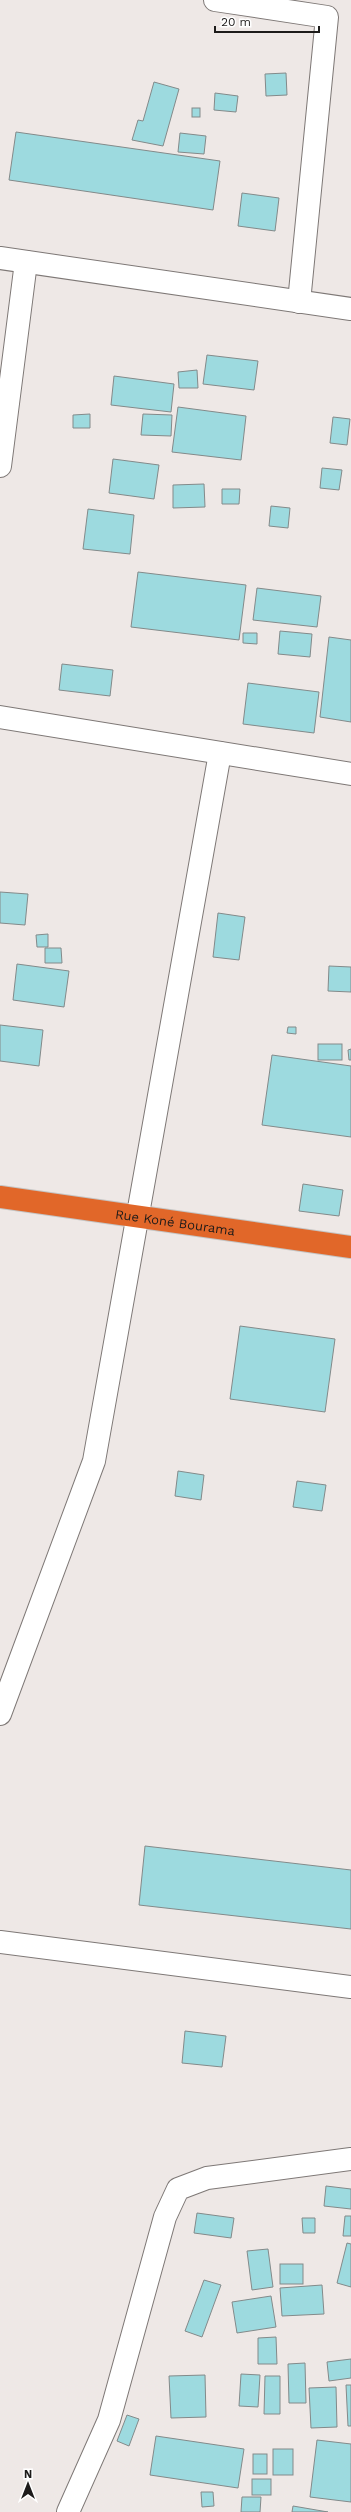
<svg xmlns="http://www.w3.org/2000/svg" width="351" height="2512" viewBox="0 0 351 2512" font-family="'Work Sans',sans-serif">
  <style>
    .building { fill: #9ddadf; stroke: #838a8a }
    .lines { fill: none; stroke-linecap: round; stroke-linejoin: round }
    .minor-casing { stroke: #7e7876; stroke-width: 24 }
    .highway-casing { stroke: #c4c4c3; stroke-width: 24 }
    .minor { stroke: #fff; stroke-width: 22 }
    .highway { stroke: #e16729; stroke-width: 22 }
    .labels { text-anchor: middle; dominant-baseline: central; stroke-width: 3; stroke-linejoin: round; paint-order: stroke }
    .street-label { font-size: 13px; fill: #1d1b1a; stroke: #fff }
  </style>
  <rect width="100%" height="100%" fill="#eee8e6"/>
  <g class="building">
    <path d="M286,73L287,95L266,96L265,74Z"/>
    <path d="M154,82L179,89L163,146L132,140L138,120L143,121Z"/>
    <path d="M215,93L238,96L236,112L214,110Z"/>
    <rect x="192" y="108" width="8" height="9"/>
    <path d="M16,132L220,161L213,210L9,180Z"/>
    <path d="M180,133L206,136L204,154L178,152Z"/>
    <path d="M242,193L279,198L275,231L238,226Z"/>
    <path d="M207,355L258,361L254,390L203,384Z"/>
    <path d="M197,370L198,388H179L178,372Z"/>
    <path d="M114,376L174,384L171,412L111,405Z"/>
    <path d="M178,407L246,416L241,460L172,452Z"/>
    <path d="M90,414V428H73V415Z"/>
    <path d="M143,414L172,415L171,436L141,435Z"/>
    <path d="M333,417L350,419L347,445L330,443Z"/>
    <path d="M113,459L159,465L154,499L109,493Z"/>
    <path d="M322,468L342,470L339,490L320,488Z"/>
    <path d="M204,484L205,507L173,508V485Z"/>
    <path d="M222,489H240L239,504H222Z"/>
    <path d="M271,506L290,508L288,528L269,526Z"/>
    <path d="M88,509L134,515L130,554L83,549Z"/>
    <path d="M138,572L246,585L239,640L131,627Z"/>
    <path d="M257,588L321,596L317,627L253,620Z"/>
    <path d="M280,631L312,634L310,657L278,654Z"/>
    <path d="M243,633H257V644L243,643Z"/>
    <path d="M329,637L351,640V722L320,717Z"/>
    <path d="M62,664L113,670L110,696L59,690Z"/>
    <path d="M248,683L319,692L314,733L243,724Z"/>
    <path d="M0,892L28,894L25,925L0,923Z"/>
    <path d="M218,913L245,917L239,960L213,957Z"/>
    <path d="M48,934V947H37L36,935Z"/>
    <path d="M45,948H61L62,963H45Z"/>
    <path d="M17,964L69,971L64,1007L13,1000Z"/>
    <path d="M329,966L351,967V992L328,991Z"/>
    <path d="M0,1025L43,1030L39,1066L0,1061Z"/>
    <path d="M288,1027H296V1034L287,1033Z"/>
    <rect x="318" y="1044" width="24" height="16"/>
    <path d="M351,1049V1060H349L348,1050Z"/>
    <path d="M272,1055L351,1066V1137L262,1125Z"/>
    <path d="M303,1184L343,1190L339,1216L299,1211Z"/>
    <path d="M240,1326L335,1339L325,1412L230,1399Z"/>
    <path d="M178,1471L204,1475L201,1500L175,1496Z"/>
    <path d="M297,1481L326,1485L322,1511L293,1507Z"/>
    <path d="M145,1846L351,1870V1929L139,1905Z"/>
    <path d="M185,2031L226,2036L222,2067L182,2063Z"/>
    <path d="M326,2186L351,2189V2209L324,2206Z"/>
    <path d="M197,2213L234,2218L231,2238L194,2233Z"/>
    <path d="M345,2216H351V2236H343Z"/>
    <path d="M302,2218H315V2233H303Z"/>
    <path d="M347,2243L351,2244V2287L337,2283Z"/>
    <path d="M268,2249L273,2287L252,2290L247,2251Z"/>
    <rect x="280" y="2264" width="23" height="20"/>
    <path d="M204,2280L221,2285L202,2337L185,2331Z"/>
    <path d="M322,2285L324,2314L282,2316L280,2288Z"/>
    <path d="M271,2296L276,2327L237,2333L232,2302Z"/>
    <path d="M276,2337L277,2364H258V2338Z"/>
    <path d="M351,2359V2378L329,2381L327,2362Z"/>
    <path d="M305,2363L306,2403H289L288,2364Z"/>
    <path d="M241,2374L260,2375L258,2407L239,2406Z"/>
    <path d="M205,2375L206,2417L171,2418L169,2376Z"/>
    <path d="M265,2376H280V2414H264Z"/>
    <path d="M346,2385H351V2426H348Z"/>
    <path d="M336,2387L337,2427L311,2428L309,2388Z"/>
    <path d="M127,2415L139,2419L129,2446L117,2441Z"/>
    <path d="M156,2436L244,2449L238,2488L150,2475Z"/>
    <path d="M317,2440L351,2444V2502L310,2497Z"/>
    <rect x="273" y="2449" width="20" height="26"/>
    <rect x="253" y="2454" width="14" height="20"/>
    <rect x="252" y="2479" width="19" height="16"/>
    <path d="M201,2492H213L214,2506L202,2507Z"/>
    <path d="M242,2497H261L260,2512H241Z"/>
    <path d="M293,2506L328,2512H292Z"/>
  </g>
  <g class="lines">
    <g class="minor-casing">
      <g id="minor">
        <path d="M215,0L327,17L299,302"/>
        <path d="M0,258L351,309"/>
        <path d="M0,466L26,262"/>
        <path d="M0,717L351,774"/>
        <path d="M0,1714L94,1461L220,753"/>
        <path d="M0,1942L351,1987"/>
        <path d="M68,2512L109,2420L165,2217L178,2189L207,2178L351,2159"/>
      </g>
    </g>
    <g class="highway-casing">
      <g id="highway">
        <path id="s1" d="M0,1197L351,1247"/>
      </g>
    </g>
    <use href="#minor" class="minor"/>
    <use href="#highway" class="highway"/>
  </g>
  <g class="labels">
    <g class="street-label">
      <text stroke="none"><textPath href="#s1" startOffset="177">Rue Koné Bourama</textPath></text>
    </g>
  </g>
  <g transform="translate(28 2484)" stroke="#ffffff" stroke-width="3" paint-order="stroke">
  <path d="M0-3L7 15L0 10L-7 15Z" fill="#1d1b1a"/>
  <text y="-6" font-size="11" font-weight="bold" text-anchor="middle" fill="#1d1b1a">N</text>
  </g>
  <path d="M215 26v6h104v-6" fill="none" stroke="#1d1b1a" stroke-width="2"/>
  <text x="221" y="26" font-size="12" fill="#1d1b1a" stroke="#ffffff" stroke-width="3" paint-order="stroke">20 m</text>
</svg>
